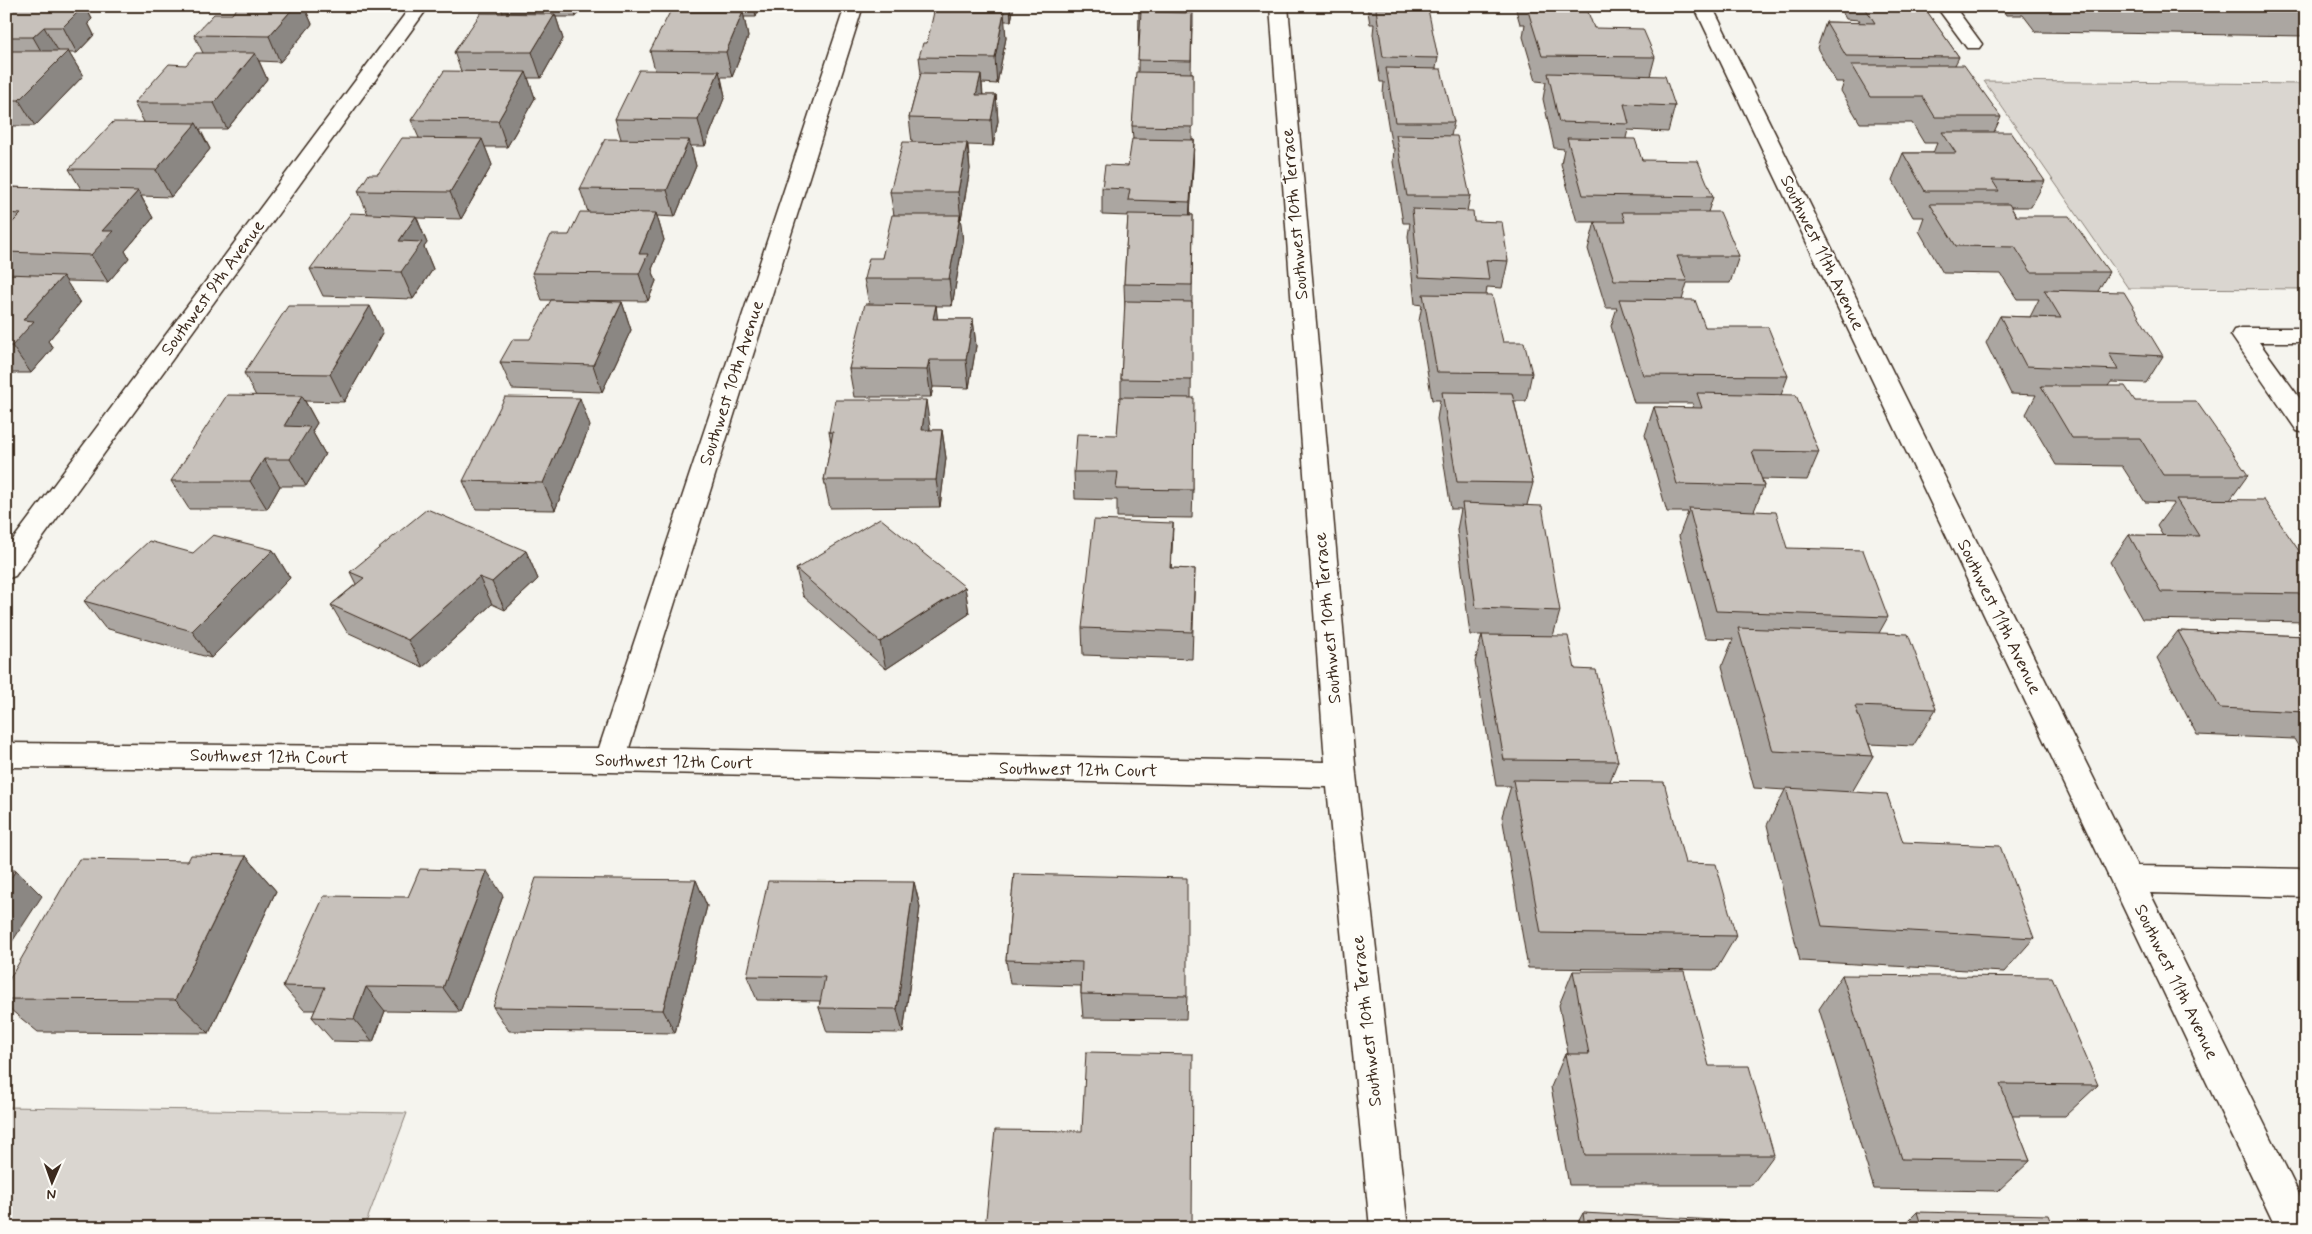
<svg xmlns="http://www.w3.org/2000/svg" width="2312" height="1234" viewBox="0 0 2312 1234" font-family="Mynerve,sans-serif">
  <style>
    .green { fill: #dad6d0; stroke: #8a8077 }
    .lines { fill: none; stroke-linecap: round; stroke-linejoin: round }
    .minor-casing { stroke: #3b2a1e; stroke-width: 3 }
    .minor { fill: #fdfcf7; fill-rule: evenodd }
    .wall { fill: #aba6a1; stroke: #3b2a1e }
    .shaded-wall { fill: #8b8783; stroke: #3b2a1e }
    .building { fill: #c7c1bb; stroke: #3b2a1e }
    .labels { text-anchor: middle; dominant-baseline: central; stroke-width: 4.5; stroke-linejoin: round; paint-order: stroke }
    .street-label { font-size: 18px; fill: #3b2a1e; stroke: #fdfcf7 }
  </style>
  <rect width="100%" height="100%" fill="#f5f4ee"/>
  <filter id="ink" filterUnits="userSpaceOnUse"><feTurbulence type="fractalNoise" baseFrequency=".02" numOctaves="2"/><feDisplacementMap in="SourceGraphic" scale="10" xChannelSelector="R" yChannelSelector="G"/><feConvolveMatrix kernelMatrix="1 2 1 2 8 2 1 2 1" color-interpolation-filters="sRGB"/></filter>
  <g filter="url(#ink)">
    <g class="green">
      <path d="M1984,81L2306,84V289L2128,288Z"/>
      <path d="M6,1107L407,1113L364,1228H6Z"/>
    </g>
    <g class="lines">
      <g class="minor-casing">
        <g id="minor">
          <path d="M411,6H429L15,576L6,579V549Z"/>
          <path d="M845,6H863L629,748L1325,762L1270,6H1288L1356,775L1408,1228H1370L1327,787L610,772L6,767V743L599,748Z"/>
          <path d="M1694,6H1712L2137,866L2306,869V897L2150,893L2306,1208V1228H2276Z"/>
          <path d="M1936,6H1954L1982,44L1979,48H1967Z"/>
          <path d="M2242,328H2306V342H2259L2306,407V433L2297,431L2231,335L2234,330Z"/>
        </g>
      </g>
      <use href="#minor" class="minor"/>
    </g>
    <g class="wall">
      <path d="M12,6H85L92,19L88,23L94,35L77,53H69L83,76L35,126H6V11Z"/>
      <path d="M239,6H304L312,24L280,62L259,61L267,79L227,129H200L210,149L171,197L141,196L153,218L125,251L129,258L108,282L66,281L80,303L48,341L53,348L31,373H6V187L81,189L69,169L144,122L134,103L186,65L203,53L194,35L232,14Z"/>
      <path d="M500,6H583L576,17H556L563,39L541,78H528L535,98L507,147H485L492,165L461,219L417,218L427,243L424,247L433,269L413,299L323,296L310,269L368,214L358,191L419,138L411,120L461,71L454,52L503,13Z"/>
      <path d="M680,6H760L756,17H744L748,37L732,77H721L725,96L705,146H691L696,166L675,217L657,216L664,240L652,269L656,281L648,301L542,300L532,273L569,235L588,212L580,189L621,139L615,119L655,70L650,51L681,12Z"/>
      <path d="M940,6H1014L1011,21H1004L1006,38L997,84L982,83L983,95H996L998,121L993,146L968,145L970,169L961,219H960L963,242L952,306H936L937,319H973L976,346L969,388L933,387L931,397H854L849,369L869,304L864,279L882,258L894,215L890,192L912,142L909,118L921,73L919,57L927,43L941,12Z"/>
      <path d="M1139,6H1193V27H1192L1191,73H1193L1192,140H1194L1193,166L1190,215H1193L1192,302L1191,398L1193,490L1192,518L1117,517V500L1075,499L1074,472L1117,435L1121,397V379L1125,311L1124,284L1128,216L1102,215V188L1128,166L1133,139L1132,126L1138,72Z"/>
      <path d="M1367,6H1424V9L1438,58L1436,68L1454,122L1451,136L1470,196L1467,211L1474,221L1508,261L1502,288L1487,287L1486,295L1503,342L1532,373L1526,401H1514L1533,483L1527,505L1560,611L1553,636L1575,669L1618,761L1610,781L1685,863L1736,936L1716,970L1528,968L1502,816L1511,786H1496L1475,662L1482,635H1470L1457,530L1461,509H1451L1437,419L1440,400H1432L1419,321L1422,305L1415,304L1408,236L1410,223H1403L1393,162L1394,148H1392L1383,94L1384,82H1380L1373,34L1374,24H1370Z"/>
      <path d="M1515,6H1619L1618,8H1583L1582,12L1594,28L1655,57L1650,76L1675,106L1668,132L1628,130L1626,138L1642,160L1713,197L1708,212L1739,256L1730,283H1687L1682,300L1705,327L1788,376L1781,395L1819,452L1807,480L1762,479L1764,486L1754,511L1787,548L1888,617L1879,633L1936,709L1913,746L1869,744L1873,756L1852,792L1903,842L2034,938L2004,972L1800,961L1767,825L1785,790L1754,788L1722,666L1733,639L1705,638L1679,536L1688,512H1667L1645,435L1654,407L1692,408L1693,403H1634L1611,326L1617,308H1606L1588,249L1595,222H1577L1561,164L1564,149L1554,148L1543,99L1546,82L1536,81L1523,37L1525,24H1520Z"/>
      <path d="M1839,6H1923L1959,57L1955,65L2001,117L1994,132L2045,181L2031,207H2011L2016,216L2109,272L2098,291L2163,356L2146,383L2111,382L2108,386L2135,401L2248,475L2230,500L2306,561L2305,622L2142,619L2110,562L2129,535L2163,536L2157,526L2174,503L2145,502L2122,466L2056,465L2026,414L2036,395L2011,394L1986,343L2000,316L2030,317L2039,299H2017L2001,274L1943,273L1919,231L1924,217H1913L1892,180L1903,153H1933L1937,143H1924L1912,123H1860L1841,91L1844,82H1836L1817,48L1826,22L1858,23L1860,20L1846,19Z"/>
      <path d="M2000,6H2306V36L2036,32L2023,15H2006Z"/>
      <path d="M622,302L631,330L602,392L512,389L500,362Z"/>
      <path d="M383,333L344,402L305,401L317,423L312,431L325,454L306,486H280L267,509H189L171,481L256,396L244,373Z"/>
      <path d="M590,426L555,510L476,509L463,481Z"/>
      <path d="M930,427V430H942L946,458L940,507L830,508L824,480L831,443L829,432Z"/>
      <path d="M1173,523L1171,568L1195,569L1192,659L1083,655L1082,628Z"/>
      <path d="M273,550L290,578L211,658L105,628L84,601Z"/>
      <path d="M526,551L538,579L505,610L492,604L423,667L347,632L331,605L356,584L350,572Z"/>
      <path d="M796,569L965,587L969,614L886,669L803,596Z"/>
      <path d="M2178,631L2306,636V754H2303L2294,739L2197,735L2157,658Z"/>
      <path d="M246,856L276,891L209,1033L38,1032L6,1006V985L188,861Z"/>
      <path d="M1014,874L1187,996L1186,1019L1083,1018L1081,994V986L1010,984L1006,960Z"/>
      <path d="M696,880L707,906L675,1033L509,1031L493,1007Z"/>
      <path d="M914,882L920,907L903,1033L827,1032L819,1008L820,1001L757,1000L747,976Z"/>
      <path d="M503,896L460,1012L385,1011L373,1042L333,1041L312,1017L315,1010H304L283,986L408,897Z"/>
      <path d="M1573,971L1709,1066L1774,1155L1752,1185H1569L1551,1087L1565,1054H1568L1559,1005Z"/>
      <path d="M1842,975L2098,1085L2065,1116H2012L2030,1161L1998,1191L1874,1189L1819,1009Z"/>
      <path d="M1917,1212L2054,1228H1901Z"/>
      <path d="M1583,1213L1735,1228H1575Z"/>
    </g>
    <g class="shaded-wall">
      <path d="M65,6H85L92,19L88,23L94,35L77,53L63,27L61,10Z"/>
      <path d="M295,6H304L312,24L280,62L269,36Z"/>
      <path d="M573,6H583L576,17Z"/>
      <path d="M754,6H760L756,17Z"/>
      <path d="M1010,6H1014L1011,21Z"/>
      <path d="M743,12L748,37L732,77L726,52Z"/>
      <path d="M1004,12L1006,38L997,84L995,58Z"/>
      <path d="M555,14L563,39L541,78L532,52Z"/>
      <path d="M44,27L59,52L48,63L33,37Z"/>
      <path d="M68,51L83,76L35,126L19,100Z"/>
      <path d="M255,53L267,79L227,129L214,103Z"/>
      <path d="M719,71L725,96L705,146L698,120Z"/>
      <path d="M526,72L535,98L507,147L498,121Z"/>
      <path d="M981,74L983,100L979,121L976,95Z"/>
      <path d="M996,95L998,121L993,146L991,120Z"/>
      <path d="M196,123L210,149L171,197L156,170Z"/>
      <path d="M482,139L492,165L461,219L450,192Z"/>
      <path d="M689,140L696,166L675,217L667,190Z"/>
      <path d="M1194,140L1193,166L1189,229L1190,202Z"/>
      <path d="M967,143L970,169L961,219L958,192Z"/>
      <path d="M138,191L153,218L125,251L129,258L108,282L91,255L102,231Z"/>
      <path d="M656,213L664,240L652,269L656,281L648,301L639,274V254Z"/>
      <path d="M960,215L963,242L952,306L949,279Z"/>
      <path d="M416,216L427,243L424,247L433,269L413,299L401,272L399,241Z"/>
      <path d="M63,276L80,303L48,341L53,348L31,373L12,346L23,320Z"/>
      <path d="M622,302L631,330L602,392L593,365Z"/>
      <path d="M936,305L939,332L933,319Z"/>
      <path d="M370,306L383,333L344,402L330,374Z"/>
      <path d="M973,319L976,346L969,388L966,360Z"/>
      <path d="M929,360L933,387L931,397L927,370Z"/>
      <path d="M302,396L317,423L312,431L325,454L306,486L290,459L284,426Z"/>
      <path d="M580,398L590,426L555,510L543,483Z"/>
      <path d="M926,400L930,427L926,458L922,430Z"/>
      <path d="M942,430L946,458L940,507L936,480Z"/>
      <path d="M264,459L280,486L267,509L250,481Z"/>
      <path d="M1173,523L1172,550L1170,595V568Z"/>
      <path d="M273,550L290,578L211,658L192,631Z"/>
      <path d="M526,551L538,579L505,610L492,582Z"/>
      <path d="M479,577L492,604L423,667L408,640Z"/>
      <path d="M965,587L969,614L886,669L880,642Z"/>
      <path d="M246,856L276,891L209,1033L175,1000Z"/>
      <path d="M16,870L42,896L6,951V885Z"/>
      <path d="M487,871L503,896L460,1012L443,988Z"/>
      <path d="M696,880L707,906L675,1033L663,1010Z"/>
      <path d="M914,882L920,907L903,1033L897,1009Z"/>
      <path d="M366,987L385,1011L373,1042L354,1019Z"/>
    </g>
    <g class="building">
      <path d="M12,6H65L61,10H80L63,27H44L33,37H6V11Z"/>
      <path d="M239,6H295L269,36L194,35L214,14H232Z"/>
      <path d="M1864,6L1924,7L1959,57L1846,56L1826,22L1875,23Z"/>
      <path d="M1376,9H1428L1438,58L1383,57Z"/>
      <path d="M1528,11L1588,12L1594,28L1643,29L1655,57L1542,56Z"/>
      <path d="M670,12H743L726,52L650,51Z"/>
      <path d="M934,12H1004L995,58L919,57L923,43H927Z"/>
      <path d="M1141,12L1192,13L1191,61L1138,60Z"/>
      <path d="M481,13L555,14L532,52H454Z"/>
      <path d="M6,51H68L19,100H6Z"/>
      <path d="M196,53H255L214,103H134L169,64L186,65Z"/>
      <path d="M1851,65H1964L2001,117H1935L1923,97H1870Z"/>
      <path d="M1386,68L1441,69L1454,122H1395Z"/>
      <path d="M639,70L719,71L698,120L615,119Z"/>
      <path d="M444,71L526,72L498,121L411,120Z"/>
      <path d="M1136,72L1193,73V127L1132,126Z"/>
      <path d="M921,73L981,74L976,95H996L991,120L909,118Z"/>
      <path d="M1548,73L1665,76L1675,106L1624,104L1629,124L1559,122Z"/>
      <path d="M113,122L196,123L156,170L69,169Z"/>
      <path d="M1942,132H2011L2045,181L1992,180L1999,191H1925L1903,153H1956Z"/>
      <path d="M1396,135L1457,136L1470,196H1407Z"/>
      <path d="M402,138L482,139L450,192L358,191L369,174H378Z"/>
      <path d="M1567,138L1635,139L1642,160L1698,161L1713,197L1583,195Z"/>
      <path d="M605,139L689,140L667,190L580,189Z"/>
      <path d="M1132,139L1194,140L1190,202L1128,200L1130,189L1102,188L1105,165L1128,166Z"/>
      <path d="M903,142L967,143L958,192H890Z"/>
      <path d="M6,187L138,191L102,231H113L91,255L6,252V229L21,214L6,213Z"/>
      <path d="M1930,204H2009L2016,216H2069L2109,272H2031L2015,247L1956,246Z"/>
      <path d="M1412,209L1473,211L1474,221L1502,222L1508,261L1486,260L1489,280L1419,277Z"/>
      <path d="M580,212L656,213L639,254H648L639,274L532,273L551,235H569Z"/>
      <path d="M1622,212H1720L1739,256H1677L1687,281L1614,280L1595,222H1625Z"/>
      <path d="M351,213L416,216L399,241L422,242L401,272L310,269Z"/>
      <path d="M1128,214L1193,215L1192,285L1124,284Z"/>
      <path d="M892,215H960L949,279H864L869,258H882Z"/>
      <path d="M6,274L63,276L23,320L34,321L12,346H6Z"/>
      <path d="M2044,290L2124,292L2163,356L2109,353L2118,370L2026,366L2000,316L2061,318Z"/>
      <path d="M1423,294L1492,295L1503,342H1524L1532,373L1437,372Z"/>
      <path d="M1619,299L1695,300L1705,327H1768L1788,376L1643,375Z"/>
      <path d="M551,300L622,302L593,365L500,362L513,339H530Z"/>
      <path d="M1125,301L1192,302V380L1121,379Z"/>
      <path d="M865,304L936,305L933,319H973L966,360H929L927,370L849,369Z"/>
      <path d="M288,306H370L330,374L244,373Z"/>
      <path d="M2041,386H2125L2135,401H2196L2248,475H2163L2140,438H2072Z"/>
      <path d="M1442,392L1512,393L1533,483L1457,482Z"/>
      <path d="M1697,393L1796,395L1819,452L1752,451L1764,486L1677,484L1654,407L1702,408Z"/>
      <path d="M227,395L302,396L284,426L310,427L290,459H264L250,481H171Z"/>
      <path d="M505,397L580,398L543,483L463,481Z"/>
      <path d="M1120,397L1194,398L1193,490L1116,489L1118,472H1074L1077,434L1117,435Z"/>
      <path d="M835,400H926L922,430H942L936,480H824L833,432H829Z"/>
      <path d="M2176,499L2264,500L2306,561V594L2161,592L2129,535L2199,536Z"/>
      <path d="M1462,503L1542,506L1560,611L1476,608Z"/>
      <path d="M1689,508L1776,512L1787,548L1863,550L1888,617L1716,611Z"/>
      <path d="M427,509L526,551L492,582L479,577L408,640L331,605L364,578L350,572Z"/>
      <path d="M880,518L965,587L880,642L796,569Z"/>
      <path d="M1094,520L1173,523L1170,568L1195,569L1192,632L1082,628Z"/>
      <path d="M213,535L273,550L192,631L84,601L149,541L193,553Z"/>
      <path d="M1738,628L1908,634L1936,709L1855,706L1873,756L1773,751Z"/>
      <path d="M2178,631L2306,636V712L2220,708Z"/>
      <path d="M1482,635L1568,636L1575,669L1596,670L1618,761L1504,760Z"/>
      <path d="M1513,780L1664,782L1685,863L1716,864L1736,936L1541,933Z"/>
      <path d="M1786,788L1887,794L1903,842L2000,846L2034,938L1822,926Z"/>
      <path d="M191,855L246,856L175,1000L6,999V985L79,859L188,861Z"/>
      <path d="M420,869L487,871L443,988L366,987L354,1019L312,1017L325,987L283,986L324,896L408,897Z"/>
      <path d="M6,870H16L6,885Z"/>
      <path d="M1014,874L1187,878V996L1081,994L1082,962L1006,960Z"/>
      <path d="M536,878L696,880L663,1010L493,1007Z"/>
      <path d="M768,881L914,882L897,1009L819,1008L825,977L747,976Z"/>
      <path d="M1573,971H1684L1709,1066H1749L1774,1155H1585L1565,1054H1589Z"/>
      <path d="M1842,975L2052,977L2098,1085L2000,1084L2030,1161L1902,1159Z"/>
      <path d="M1086,1052L1193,1054L1192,1228H985L995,1130L1082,1131Z"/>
      <path d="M1917,1212L2049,1215L2054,1228H1922Z"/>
      <path d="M1583,1213L1734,1221L1735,1228H1585Z"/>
    </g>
  </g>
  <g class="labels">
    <g class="street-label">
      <text transform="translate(1295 214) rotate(-95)">Southwest 10th Terrace</text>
      <text transform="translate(1822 253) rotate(64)">Southwest 11th Avenue</text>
      <text transform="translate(213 288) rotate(-54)">Southwest 9th Avenue</text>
      <text transform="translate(732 383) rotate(-72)">Southwest 10th Avenue</text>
      <text transform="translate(1999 617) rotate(64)">Southwest 11th Avenue</text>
      <text transform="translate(1328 618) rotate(-95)">Southwest 10th Terrace</text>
      <text transform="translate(269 757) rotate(1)">Southwest 12th Court</text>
      <text transform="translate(674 762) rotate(1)">Southwest 12th Court</text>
      <text transform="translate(1078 770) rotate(1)">Southwest 12th Court</text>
      <text transform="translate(2176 982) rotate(64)">Southwest 11th Avenue</text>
      <text transform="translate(1367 1021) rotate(-96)">Southwest 10th Terrace</text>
    </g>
  </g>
  <rect width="2312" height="1234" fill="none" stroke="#fdfcf7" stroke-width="25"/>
  <rect x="12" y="12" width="2287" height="1209" fill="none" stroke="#3b2a1e" stroke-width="2" filter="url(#ink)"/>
  <g transform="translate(52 1182) rotate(182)" stroke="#fdfcf7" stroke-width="4" paint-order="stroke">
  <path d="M0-4L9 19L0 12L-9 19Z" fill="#3b2a1e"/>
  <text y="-8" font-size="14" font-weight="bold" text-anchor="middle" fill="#3b2a1e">N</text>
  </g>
</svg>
